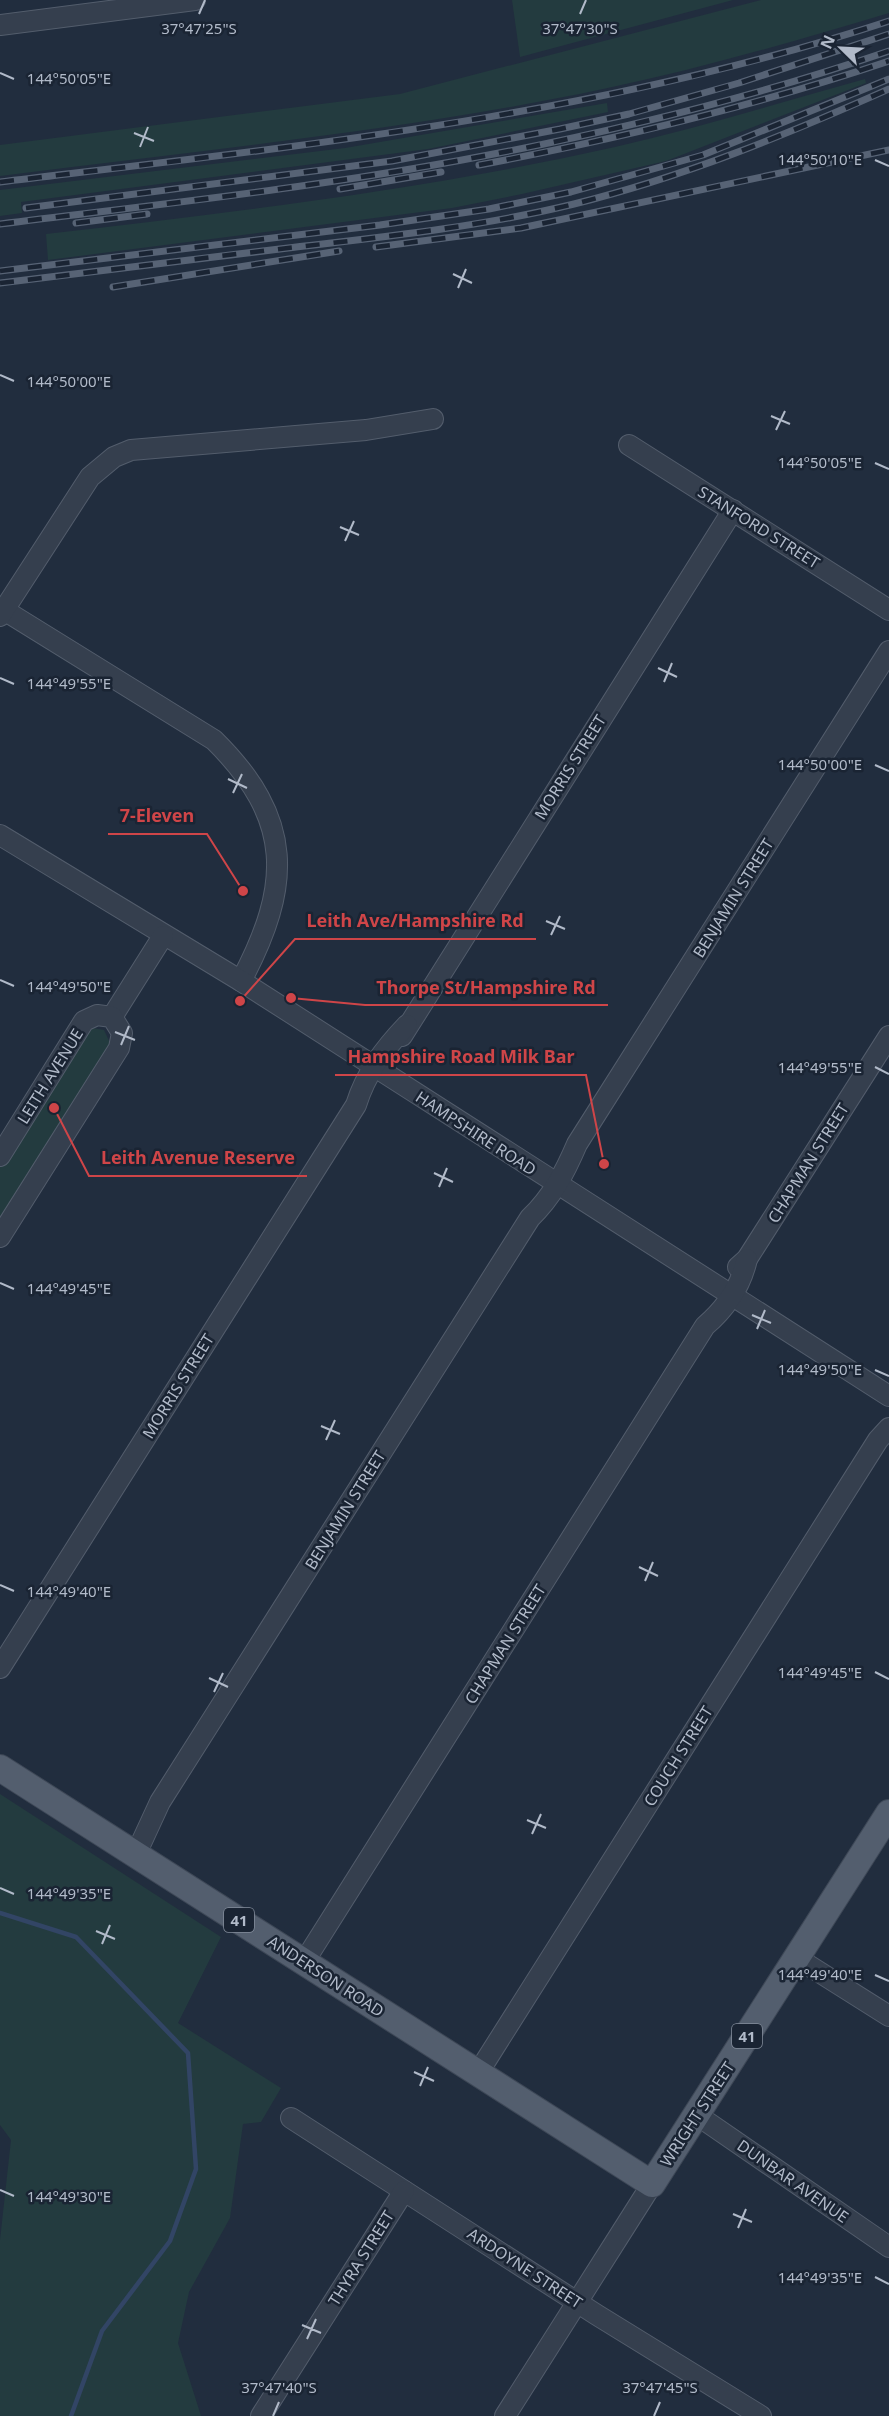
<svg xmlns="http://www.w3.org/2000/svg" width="889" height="2416" viewBox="0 0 889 2416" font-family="'Noto Sans',sans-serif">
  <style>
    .green { fill: #233b3f }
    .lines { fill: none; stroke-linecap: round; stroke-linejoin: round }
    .stream { stroke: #324565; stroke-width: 4.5 }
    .minor-casing { stroke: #535d6c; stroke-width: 22 }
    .major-casing { stroke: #3e4857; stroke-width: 28 }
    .minor { stroke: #353f4e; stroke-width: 20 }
    .major { stroke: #535e6e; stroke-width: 26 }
    .rail-casing { stroke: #576375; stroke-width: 7 }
    .rail { stroke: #1a2433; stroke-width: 4.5; stroke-dasharray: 14; stroke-linecap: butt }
    .ticks { fill: none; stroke: #b1bac9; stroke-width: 2 }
    .labels { text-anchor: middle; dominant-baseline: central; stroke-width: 5; stroke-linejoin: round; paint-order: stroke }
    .shield { fill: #1a2433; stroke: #848d9c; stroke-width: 1.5 }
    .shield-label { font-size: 15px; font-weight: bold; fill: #b1bac9 }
    .street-label { font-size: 16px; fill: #b1bac9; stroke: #1a2433 }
    .ticks-label { font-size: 15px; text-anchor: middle; fill: #b1bac9; stroke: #1a2433; stroke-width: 5; stroke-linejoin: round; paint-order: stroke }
    .leader { fill: none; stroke: #cf4548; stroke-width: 2 }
    .callout-dot { fill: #cf4548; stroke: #1a2433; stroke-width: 2 }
    .callout-label { font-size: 18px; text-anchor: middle; font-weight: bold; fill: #cf4548; stroke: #1a2433; stroke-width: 5; stroke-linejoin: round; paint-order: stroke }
  </style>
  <rect width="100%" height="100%" fill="#212d3e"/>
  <g class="green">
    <path d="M512,0H733L520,57Z"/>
    <path d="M761,0H889V13C795,41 700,69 603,89C405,131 201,150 0,176V145L400,94Z"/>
    <path d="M865,79L866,83L666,161L522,194L452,208L48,260L46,234C237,212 428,189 615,147C699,128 782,102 865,79Z"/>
    <path d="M607,103L608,112L428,149L21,202L22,213L0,216V190L345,148Z"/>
    <path d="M93,1028L104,1030L110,1043L0,1222V1166L84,1033Z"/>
    <path d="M0,1794L221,1937L178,2023L281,2088L261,2122L243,2124L230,2218L189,2292L178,2343L201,2416H0V2240L11,2140L0,2125Z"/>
  </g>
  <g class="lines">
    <path class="stream" d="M0,1913L76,1937L188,2053L196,2169L170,2241L102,2331L71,2416"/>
    <g class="minor-casing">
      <g id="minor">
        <path d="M0,25L195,0"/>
        <path d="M629,445L889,610"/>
        <path d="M4,610L214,740C294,819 292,885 241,981"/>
        <path d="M0,616L90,477L114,457L131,450L366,430L433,419"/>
        <path d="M0,835L241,981L889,1396"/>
        <path d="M112,1017L163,936"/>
        <path d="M402,1036L733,510"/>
        <path d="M0,1156L84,1021L97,1015L112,1017L122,1033L119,1048L0,1237"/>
        <path d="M738,1267L747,1259L889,1036"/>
        <path d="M0,1668L356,1105C366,1073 384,1049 407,1025"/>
        <path d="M136,1854L160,1802L530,1218C552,1197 565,1172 577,1144L889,651"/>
        <path d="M797,1958L889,2016"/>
        <path d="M304,1962L705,1326C726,1308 741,1286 747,1259"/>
        <path d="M478,2073L878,1440L889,1428"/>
        <path d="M697,2115L889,2247"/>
        <path d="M291,2118L597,2315L761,2416"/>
        <path d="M261,2416L404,2191"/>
        <path d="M505,2416L652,2184"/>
      </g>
    </g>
    <g class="major-casing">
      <path id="major" d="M0,1768L652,2184L889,1813"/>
    </g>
    <use href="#minor" class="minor"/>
    <use href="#major" class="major"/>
    <g class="rail-casing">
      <g id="rail">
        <path d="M479,165C618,139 755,106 889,61"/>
        <path d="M0,182C301,146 599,116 889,21"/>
        <path d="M340,189L441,172"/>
        <path d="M26,208L392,161L560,129L629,114L739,83L889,34"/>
        <path d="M76,223L147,214"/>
        <path d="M0,224C103,211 205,200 308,185C504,157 701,115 889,51"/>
        <path d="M376,247L521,228L889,150"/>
        <path d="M0,271L380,225L489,209L571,192L703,155L889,79"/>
        <path d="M0,283C96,272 192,259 288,248C383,237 480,227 574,204C683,177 786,135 889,89"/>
        <path d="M113,287L339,251"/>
      </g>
    </g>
    <use href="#rail" class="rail"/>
  </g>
  <path class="ticks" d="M199,14L205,0M580,14L586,0M0,73L14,79M134,133L154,141M140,147L148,127M875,160L889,166M453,274L472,283M458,288L466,269M0,375L14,381M771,416L790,424M776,430L785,411M875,463L889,469M340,527L359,535M345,541L354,521M658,668L677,677M0,678L14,684M664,682L672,663M875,765L889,771M228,779L247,788M233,793L242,774M546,921L565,929M551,935L560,916M0,980L14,986M115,1032L135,1040M121,1045L129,1026M875,1067L889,1074M434,1173L453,1182M439,1187L447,1168M0,1283L14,1289M752,1315L771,1323M757,1329L765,1310M875,1370L889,1376M321,1426L340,1434M326,1440L335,1420M639,1567L658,1576M645,1581L653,1562M0,1585L14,1591M875,1672L889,1679M209,1678L228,1687M214,1692L223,1673M527,1820L546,1828M532,1834L541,1814M0,1888L14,1894M96,1931L115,1939M102,1944L110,1925M875,1975L889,1981M414,2072L434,2081M420,2086L428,2067M0,2190L14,2196M733,2214L752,2222M738,2228L746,2209M875,2277L889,2284M302,2325L321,2333M307,2339L316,2319M273,2416L279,2402M654,2416L660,2402"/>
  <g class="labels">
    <g class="shield">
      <rect x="224" y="1908" width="30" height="24" rx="4.5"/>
      <rect x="732" y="2024" width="30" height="24" rx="4.5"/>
    </g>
    <g class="shield-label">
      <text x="239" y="1920">41</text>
      <text x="747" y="2036">41</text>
    </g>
    <g class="street-label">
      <text transform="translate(759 527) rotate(32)">STANFORD STREET</text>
      <text transform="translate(570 767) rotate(-58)">MORRIS STREET</text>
      <text transform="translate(733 898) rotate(-58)">BENJAMIN STREET</text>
      <text transform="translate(50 1076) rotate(-58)">LEITH AVENUE</text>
      <text transform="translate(476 1133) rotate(33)">HAMPSHIRE ROAD</text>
      <text transform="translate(808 1163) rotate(-58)">CHAPMAN STREET</text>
      <text transform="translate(178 1386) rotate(-58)">MORRIS STREET</text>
      <text transform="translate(345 1510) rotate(-58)">BENJAMIN STREET</text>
      <text transform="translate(505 1644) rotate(-58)">CHAPMAN STREET</text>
      <text transform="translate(678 1756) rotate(-58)">COUCH STREET</text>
      <text transform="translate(326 1976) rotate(33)">ANDERSON ROAD</text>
      <text transform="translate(697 2114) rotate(-57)">WRIGHT STREET</text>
      <text transform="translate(793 2181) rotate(35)">DUNBAR AVENUE</text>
      <text transform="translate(361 2258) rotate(-58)">THYRA STREET</text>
      <text transform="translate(525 2268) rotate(33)">ARDOYNE STREET</text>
    </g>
  </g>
  <g class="ticks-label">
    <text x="199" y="34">37°47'25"S</text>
    <text x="580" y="34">37°47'30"S</text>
    <text x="69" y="84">144°50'05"E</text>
    <text x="820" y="165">144°50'10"E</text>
    <text x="69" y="387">144°50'00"E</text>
    <text x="820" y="468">144°50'05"E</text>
    <text x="69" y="689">144°49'55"E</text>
    <text x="820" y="770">144°50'00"E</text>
    <text x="69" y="992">144°49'50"E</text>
    <text x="820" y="1073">144°49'55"E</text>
    <text x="69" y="1294">144°49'45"E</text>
    <text x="820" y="1375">144°49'50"E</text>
    <text x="69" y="1597">144°49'40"E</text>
    <text x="820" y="1678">144°49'45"E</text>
    <text x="69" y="1899">144°49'35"E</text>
    <text x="820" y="1980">144°49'40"E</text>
    <text x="69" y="2202">144°49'30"E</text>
    <text x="820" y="2283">144°49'35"E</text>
    <text x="279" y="2393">37°47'40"S</text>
    <text x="660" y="2393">37°47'45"S</text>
  </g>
  <path class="leader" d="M243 891L207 834H108M240 1001L295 939H536M291 998L365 1005H608M604 1164L586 1075H335M54 1108L89 1176H307"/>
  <g class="callout-dot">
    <circle cx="243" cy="891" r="6"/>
    <circle cx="240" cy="1001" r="6"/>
    <circle cx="291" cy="998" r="6"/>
    <circle cx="604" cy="1164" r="6"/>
    <circle cx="54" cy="1108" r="6"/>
  </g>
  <g class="callout-label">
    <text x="157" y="822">7-Eleven</text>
    <text x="415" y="927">Leith Ave/Hampshire Rd</text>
    <text x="486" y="994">Thorpe St/Hampshire Rd</text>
    <text x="461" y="1063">Hampshire Road Milk Bar</text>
    <text x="198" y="1164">Leith Avenue Reserve</text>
  </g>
  <g transform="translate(841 48) rotate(294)" stroke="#1a2433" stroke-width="4.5" paint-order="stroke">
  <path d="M0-4.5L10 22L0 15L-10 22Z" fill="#b1bac9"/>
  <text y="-9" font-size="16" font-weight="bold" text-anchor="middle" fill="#b1bac9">N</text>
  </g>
</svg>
